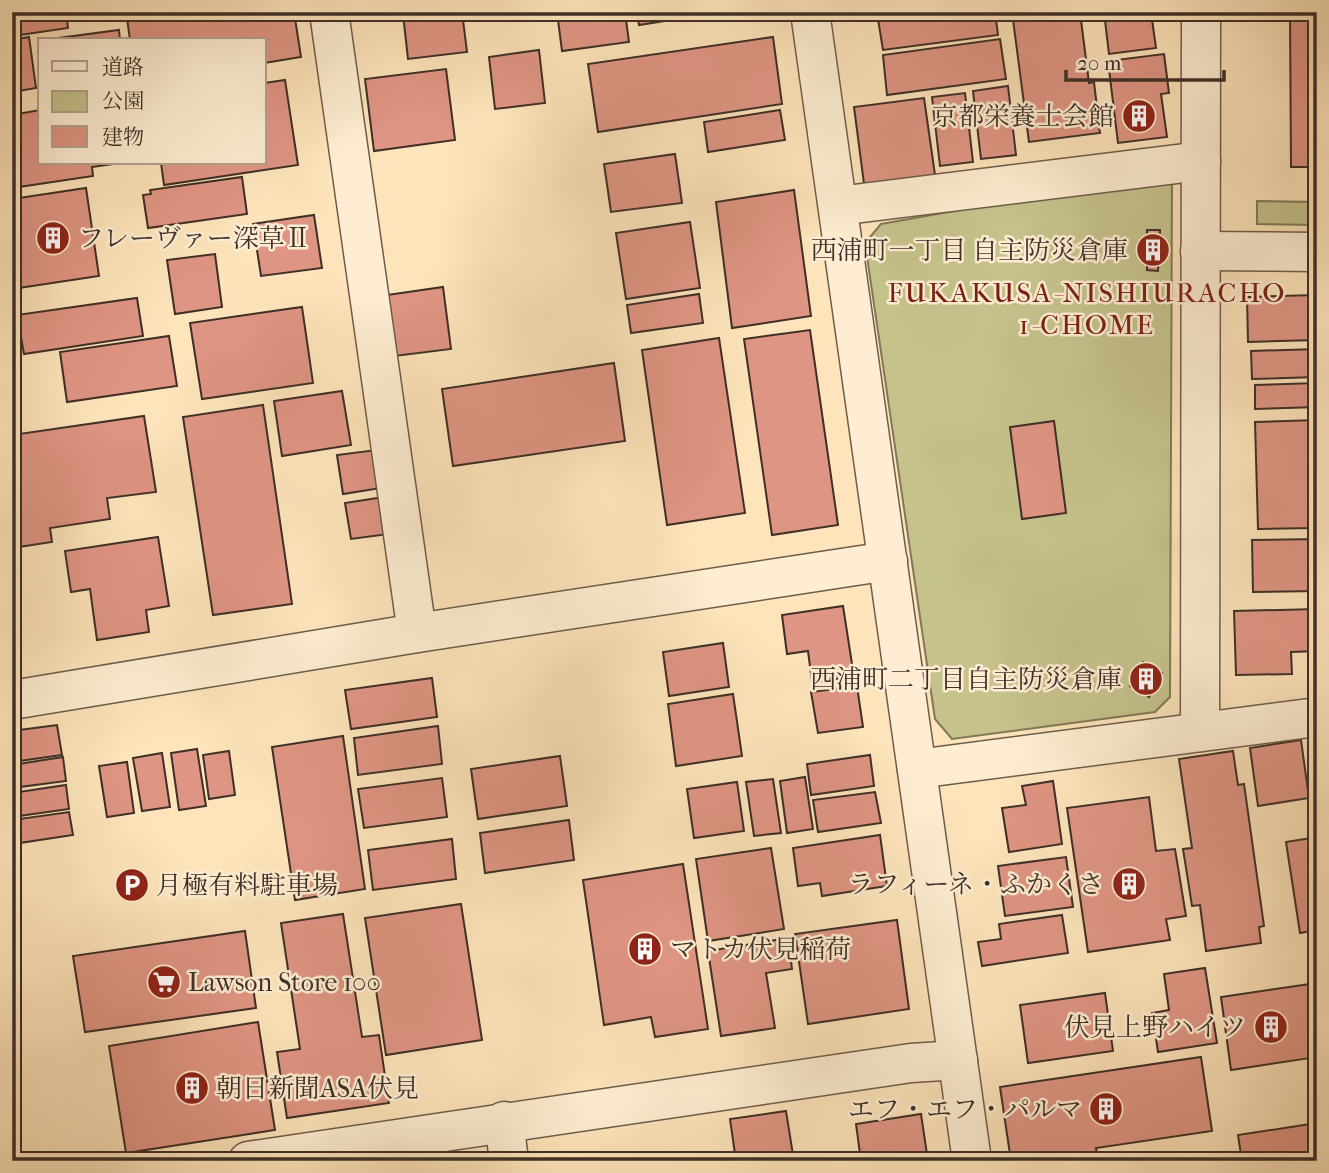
<svg xmlns="http://www.w3.org/2000/svg" width="1329" height="1173" viewBox="0 0 1329 1173" font-family="'IM FELL French Canon','Noto Serif JP',serif">
  <style>
    .green { fill: #c5c28b; stroke: #82785a; stroke-width: 2 }
    .building { fill: #df9583; stroke: #3e2f28; stroke-width: 2 }
    .lines { fill: none; stroke-linecap: round; stroke-linejoin: round }
    .minor-casing { stroke: #6e5c4c; stroke-width: 41 }
    .minor { stroke: #feedd2; stroke-width: 38 }
    .labels { text-anchor: middle; dominant-baseline: central; stroke-width: 5; stroke-linejoin: round; paint-order: stroke }
    .poi-label { font-size: 26px; fill: #3e2f28; stroke: #feedd2; text-anchor: end }
    .neighbourhood-label { font-size: 28px; letter-spacing: 2px; fill: #7a1f14; stroke: #feedd2 }
  </style>
  <rect width="100%" height="100%" fill="#fde4ba"/>
  <filter id="stains"><feTurbulence type="fractalNoise" baseFrequency=".00286" numOctaves="4"/><feColorMatrix values="0 0 0 0 .2 0 0 0 0 .09 0 0 0 0 .02 0 0 0 .5 -.17"/></filter>
  <radialGradient id="worn" r=".72"><stop offset=".6" stop-color="#630" stop-opacity="0"/><stop offset="1" stop-color="#630" stop-opacity=".3"/></radialGradient>
  <g class="green">
    <path d="M1172,181L1170,697L1155,712L952,739L935,719L865,243L881,224L1062,192Z"/>
    <path d="M1257,201L1317,202V225L1257,224Z"/>
  </g>
  <g class="building">
    <path d="M12,12H66L68,28L13,36Z"/>
    <path d="M168,12H294L301,57L264,63V40H130L127,18Z"/>
    <path d="M418,12H462L467,52L408,59L403,14Z"/>
    <path d="M557,12H625L629,42L562,51Z"/>
    <path d="M637,12H722L639,25Z"/>
    <path d="M930,12H995L998,35L883,50L878,19Z"/>
    <path d="M1012,12H1080L1089,83L1094,82L1100,133L1029,142Z"/>
    <path d="M1104,12H1151L1156,48L1109,54Z"/>
    <path d="M1290,12H1317V167H1291Z"/>
    <path d="M119,30L120,40H43Z"/>
    <path d="M29,37L36,88L12,92V40Z"/>
    <path d="M773,37L782,104L598,132L588,64Z"/>
    <path d="M1000,39L1006,79L887,95L883,55Z"/>
    <path d="M539,50L545,103L495,109L489,57Z"/>
    <path d="M1164,54L1169,93L1161,94L1167,137L1118,143L1108,61Z"/>
    <path d="M446,69L455,140L374,151L365,79Z"/>
    <path d="M285,80L298,165L164,185L161,163H264V83Z"/>
    <path d="M1008,86L1016,155L981,159L973,91Z"/>
    <path d="M965,93L973,162L940,166L932,97Z"/>
    <path d="M924,98L935,175L864,184L854,107Z"/>
    <path d="M40,110V163H120L92,167L93,176L12,188V115Z"/>
    <path d="M780,110L785,140L708,152L704,122Z"/>
    <path d="M675,154L682,203L611,212L604,164Z"/>
    <path d="M242,177L247,214L148,228L143,195L151,194L150,190Z"/>
    <path d="M86,188L99,276L12,289V199Z"/>
    <path d="M794,190L811,316L732,328L716,202Z"/>
    <path d="M314,215L322,268L261,276L253,224Z"/>
    <path d="M690,222L700,288L626,299L616,233Z"/>
    <path d="M1147,230H1160L1158,271L1147,270Z"/>
    <path d="M215,254L222,307L175,314L167,260Z"/>
    <path d="M443,287L451,349L395,356L387,295Z"/>
    <path d="M699,294L703,323L631,333L627,305Z"/>
    <path d="M1317,295V340L1248,342L1247,297Z"/>
    <path d="M137,298L143,336L24,354L17,315Z"/>
    <path d="M302,307L313,383L202,399L190,323Z"/>
    <path d="M810,330L838,525L772,535L744,339Z"/>
    <path d="M169,336L177,386L67,402L60,352Z"/>
    <path d="M719,338L745,513L667,525L642,350Z"/>
    <path d="M1317,349V377L1252,379L1251,351Z"/>
    <path d="M614,363L625,441L453,466L442,389Z"/>
    <path d="M1317,383V407L1255,409V385Z"/>
    <path d="M342,391L351,445L282,456L274,401Z"/>
    <path d="M263,405L292,604L213,615L183,417Z"/>
    <path d="M144,416L156,492L107,498L110,519L50,528L52,542L12,548V473H17L12,435Z"/>
    <path d="M1317,420V451H1310L1312,528L1258,529L1255,422Z"/>
    <path d="M1054,421L1066,513L1022,519L1010,427Z"/>
    <path d="M376,450L381,488L343,494L337,455Z"/>
    <path d="M384,497L389,534L351,539L345,503Z"/>
    <path d="M158,537L169,606L146,610L149,632L97,640L90,589L71,592L65,551Z"/>
    <path d="M1317,539V591L1253,592L1252,540Z"/>
    <path d="M843,606L854,677L812,682L808,651L787,654L782,615Z"/>
    <path d="M1317,609V651L1291,652L1292,674L1236,675L1234,611Z"/>
    <path d="M723,643L729,687L669,696L663,652Z"/>
    <path d="M1143,662L1162,673L1149,697L1130,686Z"/>
    <path d="M432,678L437,717L351,729L345,690Z"/>
    <path d="M857,686L863,727L818,733L811,692Z"/>
    <path d="M733,694L742,756L676,766L668,704Z"/>
    <path d="M57,725L62,755L12,762V731Z"/>
    <path d="M438,726L442,764L358,775L354,738Z"/>
    <path d="M343,736L365,889L295,900L272,747Z"/>
    <path d="M1301,740L1309,798L1258,806L1250,748Z"/>
    <path d="M197,749L206,806L179,810L171,753Z"/>
    <path d="M229,751L235,795L209,799L203,755Z"/>
    <path d="M1233,751L1238,785L1244,784L1264,926L1259,927L1261,943L1206,951L1200,905L1192,906L1183,849L1192,848L1179,759Z"/>
    <path d="M162,753L170,807L142,811L133,758Z"/>
    <path d="M870,755L874,786L811,795L807,764Z"/>
    <path d="M560,756L567,806L478,819L471,769Z"/>
    <path d="M63,757L66,781L12,788V765Z"/>
    <path d="M127,762L134,813L107,817L99,766Z"/>
    <path d="M805,777L813,829L787,833L780,781Z"/>
    <path d="M442,778L447,817L364,828L358,789Z"/>
    <path d="M773,779L781,833L754,836L746,782Z"/>
    <path d="M1053,781L1062,844L1009,852L1002,808L1026,805L1022,786Z"/>
    <path d="M737,782L744,831L694,838L687,789Z"/>
    <path d="M66,785L69,809L12,817V793Z"/>
    <path d="M875,792L881,823L818,832L813,800Z"/>
    <path d="M1149,797L1156,851L1175,849L1186,916L1166,919L1170,940L1088,952L1067,808Z"/>
    <path d="M69,812L73,835L13,844L12,820Z"/>
    <path d="M569,820L574,860L485,873L480,833Z"/>
    <path d="M880,835L887,886L822,896L820,883L798,886L793,848Z"/>
    <path d="M1317,837V930L1300,933L1286,842Z"/>
    <path d="M452,839L456,879L373,890L368,850Z"/>
    <path d="M771,848L784,929L708,941L696,859Z"/>
    <path d="M1066,857L1073,907L1005,916L998,866Z"/>
    <path d="M683,864L708,1029L655,1037L651,1017L604,1025L583,880Z"/>
    <path d="M461,904L482,1040L386,1055L365,918Z"/>
    <path d="M343,914L362,1037L379,1035L389,1103L287,1118L277,1052L300,1049L281,923Z"/>
    <path d="M1062,915L1068,953L982,966L978,942L1001,939L999,924Z"/>
    <path d="M897,920L909,1009L808,1024L795,934Z"/>
    <path d="M245,931L256,1008L85,1032L73,956Z"/>
    <path d="M788,938L792,969L766,973L775,1028L721,1036L708,951Z"/>
    <path d="M1205,968L1217,1043L1158,1052L1152,1013L1169,1010L1164,974Z"/>
    <path d="M1317,983V1057L1231,1070L1221,997Z"/>
    <path d="M1105,993L1113,1051L1028,1063L1020,1005Z"/>
    <path d="M258,1022L275,1130L126,1153L109,1046Z"/>
    <path d="M1201,1057L1212,1131L1096,1148L1098,1161H1011L1000,1087Z"/>
    <path d="M786,1111L794,1161H736L730,1119Z"/>
    <path d="M921,1114L928,1161H861L856,1124Z"/>
    <path d="M1317,1123V1161H1242L1238,1135Z"/>
  </g>
  <g class="lines">
    <g class="minor-casing">
      <g id="minor">
        <path d="M329,12L417,633"/>
        <path d="M810,12L972,1161"/>
        <path d="M838,206L1201,161"/>
        <path d="M1200,251L1317,252"/>
        <path d="M12,700L417,633L888,561"/>
        <path d="M1200,732L1201,12"/>
        <path d="M917,769L1317,717"/>
        <path d="M504,1121L509,1161"/>
        <path d="M248,1161L911,1063L958,1060"/>
      </g>
    </g>
    <use href="#minor" class="minor"/>
  </g>
  <defs>
    <g id="building-disc" transform="scale(1.75)"><circle r="9.5" fill="#8f2418" stroke="#feedd2"/><path d="M-4-6H4V6H1V3H-1V6H-4ZM-2.5-4.3h1.7v1.8h-1.7ZM.8-4.3h1.7v1.8H.8ZM-2.5-1h1.7V.8h-1.7ZM.8-1h1.7V.8H.8Z" fill="#fff"/></g>
    <g id="parking-disc" transform="scale(1.75)"><circle r="9.5" fill="#8f2418" stroke="#feedd2"/><path d="M-3.5-5.5H1a3.5 3.5 0 0 1 0 7H-1V5.5H-3.5ZM-1-3.4V-.6H.8a1.4 1.4 0 0 0 0-2.8Z" fill="#fff"/></g>
    <g id="supermarket-disc" transform="scale(1.75)"><circle r="9.5" fill="#8f2418" stroke="#feedd2"/><path d="M-6-5.5h2.5l.6 2H6L4.5 2H-2.5L-4.4-4H-6ZM-1.5 3.2a1.3 1.3 0 1 0 .1 0ZM3 3.2a1.3 1.3 0 1 0 .1 0Z" fill="#fff"/></g>
  </defs>
  <g fill-rule="evenodd">
    <use href="#building-disc" x="1139" y="116"/>
    <use href="#building-disc" x="53" y="238"/>
    <use href="#building-disc" x="1153" y="250"/>
    <use href="#building-disc" x="1146" y="679"/>
    <use href="#building-disc" x="1129" y="884"/>
    <use href="#parking-disc" x="132" y="885"/>
    <use href="#building-disc" x="645" y="949"/>
    <use href="#supermarket-disc" x="164" y="982"/>
    <use href="#building-disc" x="1271" y="1027"/>
    <use href="#building-disc" x="192" y="1088"/>
    <use href="#building-disc" x="1106" y="1109"/>
  </g>
  <g class="labels">
    <g class="poi-label">
      <text x="1114" y="116">京都栄養士会館</text>
      <text x="78" y="238" text-anchor="start">フレーヴァー深草Ⅱ</text>
      <text x="1128" y="250">西浦町一丁目 自主防災倉庫</text>
      <text x="1122" y="679">西浦町二丁目自主防災倉庫</text>
      <text x="1104" y="884">ラフィーネ・ふかくさ</text>
      <text x="156" y="885" text-anchor="start">月極有料駐車場</text>
      <text x="670" y="949" text-anchor="start">マトカ伏見稲荷</text>
      <text x="188" y="982" text-anchor="start">Lawson Store 100</text>
      <text x="1246" y="1027">伏見上野ハイツ</text>
      <text x="216" y="1088" text-anchor="start">朝日新聞ASA伏見</text>
      <text x="1082" y="1109">エフ・エフ・パルマ</text>
    </g>
    <g class="neighbourhood-label">
      <text x="1087" y="292">FUKAKUSA-NISHIURACHO<tspan x="1087" dy="32">1-CHOME</tspan></text>
    </g>
  </g>
  <rect width="1329" height="1173" fill="none" stroke="#fde4ba" stroke-width="42"/>
  <rect x="14" y="14" width="1301" height="1145" fill="none" stroke="#3e2f28" stroke-width="3.5"/>
  <rect x="21" y="21" width="1287" height="1131" fill="none" stroke="#3e2f28" stroke-width="2"/>
  <rect x="38" y="38" width="228" height="126" fill="#feedd2" stroke="#b1a18e" stroke-width="2"/>
  <rect x="52" y="61" width="35" height="10" fill="#feedd2" stroke="#b1a18e" stroke-width="2"/>
  <text x="102" y="74" font-size="21" fill="#3e2f28">道路</text>
  <rect x="52" y="91" width="35" height="21" fill="#c5c28b" stroke="#b1a18e" stroke-width="2"/>
  <text x="102" y="108" font-size="21" fill="#3e2f28">公園</text>
  <rect x="52" y="126" width="35" height="21" fill="#df9583" stroke="#b1a18e" stroke-width="2"/>
  <text x="102" y="144" font-size="21" fill="#3e2f28">建物</text>
  <path d="M1066 70v10h158v-10" fill="none" stroke="#3e2f28" stroke-width="3.5"/>
  <text x="1077" y="70" font-size="21" fill="#3e2f28" stroke="#feedd2" stroke-width="5" paint-order="stroke">20 m</text>
  <rect width="100%" height="100%" filter="url(#stains)"/>
  <rect width="100%" height="100%" fill="url(#worn)"/>
</svg>
